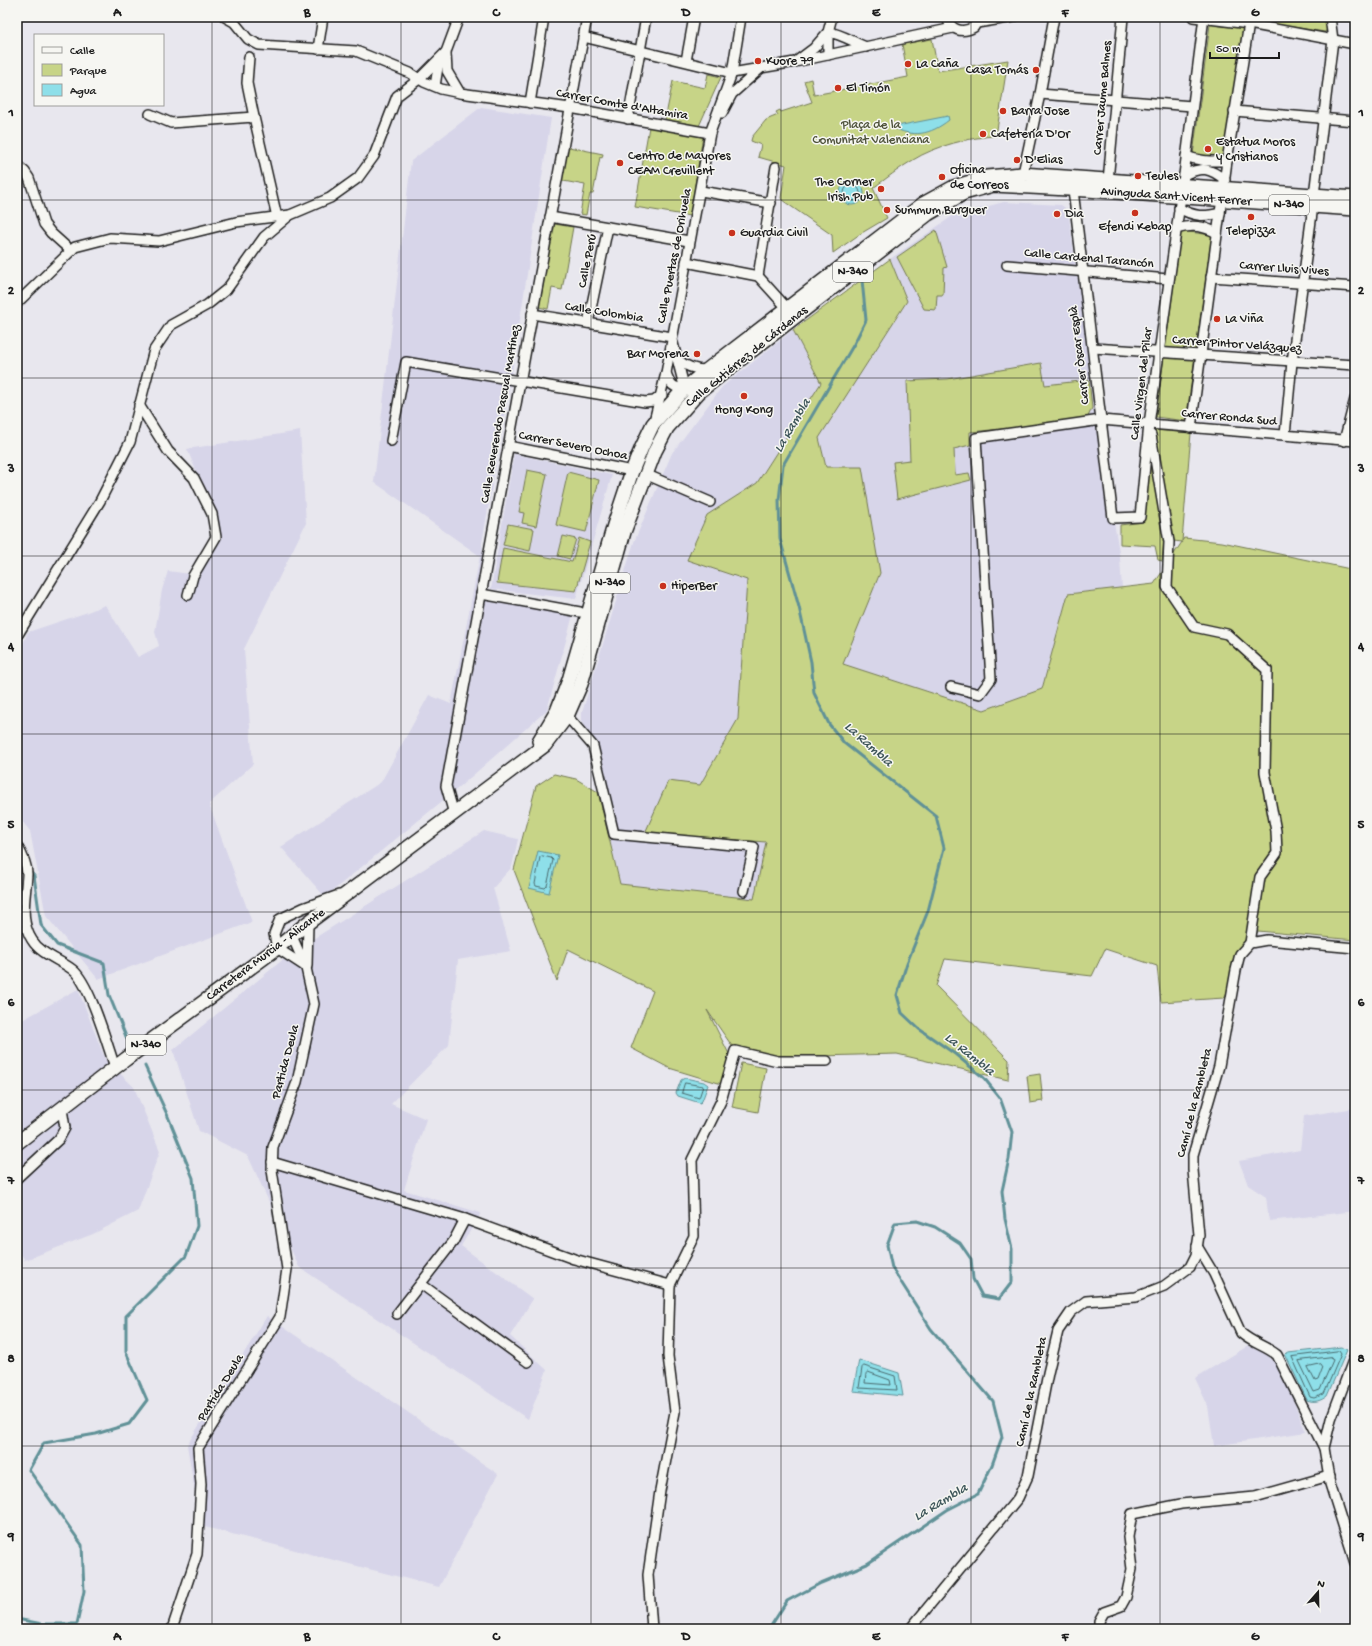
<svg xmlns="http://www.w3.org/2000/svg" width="1372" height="1646" viewBox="0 0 1372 1646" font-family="'Gochi Hand',sans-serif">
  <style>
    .built { fill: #d7d5e9 }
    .green { fill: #c7d487; stroke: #727852 }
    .water { fill: #8edfe9; stroke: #609197 }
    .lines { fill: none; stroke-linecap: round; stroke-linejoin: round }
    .shore { stroke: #4a6a6e; stroke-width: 1 }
    .stream { stroke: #609197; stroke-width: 3 }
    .minor-casing { stroke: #1c1c1c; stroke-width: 12 }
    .highway-casing { stroke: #1c1c1c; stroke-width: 16 }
    .minor { stroke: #f6f6f2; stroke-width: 9 }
    .highway { stroke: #f6f6f2; stroke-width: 13 }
    .grid { fill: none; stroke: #1c1c1c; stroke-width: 1; stroke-opacity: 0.55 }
    .poi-dot { fill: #c8321e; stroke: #f6f6f2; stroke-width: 1.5 }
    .labels { text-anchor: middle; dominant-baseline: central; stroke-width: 3; stroke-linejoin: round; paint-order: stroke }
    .shield { fill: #f6f6f2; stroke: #5d5d5c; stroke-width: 1 }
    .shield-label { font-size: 12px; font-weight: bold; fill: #1c1c1c }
    .poi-label { font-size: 13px; fill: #1c1c1c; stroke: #f6f6f2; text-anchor: start }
    .street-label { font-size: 13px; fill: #1c1c1c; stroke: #f6f6f2 }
    .park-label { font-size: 13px; fill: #4f533c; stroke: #f6f6f2 }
    .water-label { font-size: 14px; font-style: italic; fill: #3e565a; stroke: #f6f6f2 }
    .neatline { fill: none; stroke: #1c1c1c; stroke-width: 1.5 }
    .grid-label { font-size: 13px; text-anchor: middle; font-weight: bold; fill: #1c1c1c }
  </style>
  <rect width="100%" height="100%" fill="#e8e7ee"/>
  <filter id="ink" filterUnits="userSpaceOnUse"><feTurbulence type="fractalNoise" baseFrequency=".025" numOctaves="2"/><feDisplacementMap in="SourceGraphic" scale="8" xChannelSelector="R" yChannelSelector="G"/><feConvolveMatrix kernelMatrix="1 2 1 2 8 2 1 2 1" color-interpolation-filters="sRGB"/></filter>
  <g filter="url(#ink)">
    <g class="built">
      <path d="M481,107L551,118L512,372L482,543L486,601L573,615L547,710L463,784L325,897L281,847L381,782L429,695L451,704L480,556L374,482L411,161Z"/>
      <path d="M1004,202L1061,205L1068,210L1099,432L1120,558L1122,589L1068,594L1042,689L984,710L843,664L880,573L826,467L819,437L907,301L890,259L954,215Z"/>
      <path d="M793,330L821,383L757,483L707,515L688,560L747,580L738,719L700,785L646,833L766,842L754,900L620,884L581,716L634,542L672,453L722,387Z"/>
      <path d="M300,431L306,523L244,649L253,764L209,804L252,922L98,979L46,916L30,831L17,815V657L28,632L85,613L105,605L138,657L159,646L155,632L162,590L168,571L190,574L209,539L216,518L187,449Z"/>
      <path d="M514,454L612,475L576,599L491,589Z"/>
      <path d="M484,831L518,839L512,867L493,888L511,951L458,960L449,1045L391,1104L426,1119L404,1190L481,1213L461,1246L533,1299L510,1336L547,1370L528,1419L299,1267L248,1156L199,1131L173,1050L291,953Z"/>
      <path d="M78,989L105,1059L134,1087L160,1151L138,1211L93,1234L25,1260L17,1249V1023Z"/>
      <path d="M1355,1108V1211L1269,1221L1266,1197L1248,1185L1239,1161L1300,1150L1304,1116Z"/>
      <path d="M267,1316L498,1474L439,1587L201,1526L187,1445Z"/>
      <path d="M1248,1346L1267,1354L1281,1370L1306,1432L1214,1446L1208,1406L1195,1378Z"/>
    </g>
    <g class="green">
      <path d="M1211,17H1245L1225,160L1193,155Z"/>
      <path d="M1255,17H1326L1328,28L1325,32L1254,21Z"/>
      <path d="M932,39L938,71L1008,60L996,136C971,137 935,146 913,160C899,168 886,179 873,188L887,218L860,234L833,253L832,235L782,200L781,198L786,165L758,157L761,145L751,141L752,137L766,120L778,115L776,112L780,110L781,112L812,102L804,81L811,79L814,95L908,77L902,44Z"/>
      <path d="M708,74L721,77L699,126L665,120L673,81L705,88Z"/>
      <path d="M649,127L703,136L690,216L635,207Z"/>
      <path d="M564,146L603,154L602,158L600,157L593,194H590L586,215L580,214L585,185L558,180Z"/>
      <path d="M554,224L573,227L562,290L552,288L548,309L539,307Z"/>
      <path d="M936,230L947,267L944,268L943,295H937L936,310L924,309L897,257Z"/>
      <path d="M1181,231L1212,235L1186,421L1156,417Z"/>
      <path d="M890,259L907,301L819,438L826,467H862L880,573L843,664L984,710L1042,689L1068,594L1154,584L1182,542L1174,541L1154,430L1191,433L1182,541L1184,538L1222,542L1355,570V940L1258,931L1224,998L1161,1002L1157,966L1105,949L1092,976L945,959L936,986L1009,1060L1008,1080L897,1054L779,1057L732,1046L707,1010L734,1064L725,1085L669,1068L631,1048L653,991L568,949L557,981L514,870L536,786L554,774L576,779L598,792L620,884L754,899L766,842L645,833L668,781L700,785L738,719L747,580L687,560L707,515L757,483L821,383L793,330Z"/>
      <path d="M1041,363L1045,385L1089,380L1092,408L1086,421L970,432V445L954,449L955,475L969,473L971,480L897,499L893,462L910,460L907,381L948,379Z"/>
      <path d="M1149,450L1164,540L1162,561L1158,560L1155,546L1120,544V525L1143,522Z"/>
      <path d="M527,470L547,474L536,526L522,523L524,513L519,512Z"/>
      <path d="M568,472L599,480L586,532L556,525Z"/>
      <path d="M508,524L534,529L530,551L503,545Z"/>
      <path d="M563,536L576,539L570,559L558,556Z"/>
      <path d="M579,538L590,542L576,591L497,583L503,548L572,562Z"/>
      <path d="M741,1063L766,1068L758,1112L732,1107Z"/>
      <path d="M1040,1074L1043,1101L1030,1103L1027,1076Z"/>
    </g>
    <g class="water">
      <path d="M948,116L949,120C930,135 913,138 892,127Z"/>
      <circle cx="852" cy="193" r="12"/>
      <path d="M538,851L558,855L549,893L529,888Z"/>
      <path d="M685,1078L704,1082L708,1085L702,1101L700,1103L678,1096L676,1093L681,1080Z"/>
      <path d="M1342,1347L1347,1350L1327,1396C1321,1401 1314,1403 1307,1400L1285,1354L1288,1353Z"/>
      <path d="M859,1360L899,1373L903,1396L853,1391Z"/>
    </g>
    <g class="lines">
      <g class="shore">
        <circle cx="852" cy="193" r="8"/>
        <path d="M543,856L551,858L553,860L547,886L545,888L536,886L535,884L540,857Z"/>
        <path d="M685,1083L703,1086L699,1098L682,1093Z"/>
        <path d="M1339,1351L1341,1354L1324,1394L1314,1398L1310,1397L1292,1357Z"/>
        <path d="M1331,1357L1333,1360L1320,1390L1314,1392L1299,1361Z"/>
        <path d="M1321,1364L1323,1367L1318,1380L1315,1381L1308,1367Z"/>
        <path d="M864,1366L895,1376L897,1390L859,1388L862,1368Z"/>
        <path d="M868,1372L890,1380L891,1385L865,1383L866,1374Z"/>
      </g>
      <g class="stream">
        <path d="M29,870L34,876L41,925L57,945L104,963L109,995L127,1039"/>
        <path d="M17,1619L42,1624H77L84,1591L82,1545L29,1470L44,1443L96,1434L129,1424L147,1400L126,1352V1316L186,1256L197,1226L193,1178L167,1114L145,1066"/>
        <path d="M769,1629L787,1601L821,1583L867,1564L947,1510L978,1494L992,1465L1002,1437L993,1401L931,1329L892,1268L887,1245L895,1223L917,1221L935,1227L960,1243L971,1259L973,1279L982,1296L999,1299L1012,1282V1249L1005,1219L1002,1191L1009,1159L1012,1132L1000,1098L984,1078L955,1054L919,1029L902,1013L897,995L907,963L928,911L944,848L936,816L844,743L829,724L814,693L811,662L799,607L780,539L779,500L783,465L854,344L866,320L862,280"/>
      </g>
      <g class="minor-casing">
        <g id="minor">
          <path d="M225,17L234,22L248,39L259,45L356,51L410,73L424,82L441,89L460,93L570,108L710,133"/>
          <path d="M947,17C950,30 962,34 974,27L979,17"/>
          <path d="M1193,17L1249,24L1355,44"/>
          <path d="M977,23L1014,17"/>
          <path d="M583,37L732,73L795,62L953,28"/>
          <path d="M318,49L323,17"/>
          <path d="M446,54L447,71L460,93"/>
          <path d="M828,55V32C842,34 853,42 866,47"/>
          <path d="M249,57L247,83L254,117"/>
          <path d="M798,60L814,48L828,32L832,17"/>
          <path d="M686,61L694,17"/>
          <path d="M435,86L438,67L446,52L459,17"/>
          <path d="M1040,94L1192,106"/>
          <path d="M530,103L544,17"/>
          <path d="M1234,111L1355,121"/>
          <path d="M722,113L732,94L760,69"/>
          <path d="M150,114L171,123L254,117L277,217"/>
          <path d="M628,119L646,17"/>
          <path d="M1186,156C1200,162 1212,161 1227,161"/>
          <path d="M17,165L25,172L29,178L44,224L51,233L71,251"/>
          <path d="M1184,175C1202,166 1210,168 1225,180"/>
          <path d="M1022,178L1040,94L1054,17"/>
          <path d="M1108,181L1123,17"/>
          <path d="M1073,190L1113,518L1140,517L1149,424L1184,175L1204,17"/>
          <path d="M701,191L771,203"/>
          <path d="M1314,195L1333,40L1330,17"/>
          <path d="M1179,208C1194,217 1204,217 1220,213"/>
          <path d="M550,217L689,241"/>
          <path d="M1176,229C1192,224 1204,226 1217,233"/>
          <path d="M686,262L758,276L787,308"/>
          <path d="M1007,265L1168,279"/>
          <path d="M758,276L776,167"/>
          <path d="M1211,277L1355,287"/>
          <path d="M17,303L75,247L110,238L159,241L236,222L290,215L330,198L358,178L374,156L397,96L419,79L446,52"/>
          <path d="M532,314L672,337"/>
          <path d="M588,323L608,227"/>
          <path d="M673,343L683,382V392"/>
          <path d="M1093,348L1355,365"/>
          <path d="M677,359C686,367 695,370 707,370"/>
          <path d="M666,373C672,389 674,386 688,391"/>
          <path d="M139,405L168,451L194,478L212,514L216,537L193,576L188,595"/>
          <path d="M654,421L666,373L710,133L732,73L741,17"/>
          <path d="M1191,428L1227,161L1250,17"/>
          <path d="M1151,435L1169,542L1167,587L1194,627L1227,634L1267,670L1265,772L1276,831L1277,853L1260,877L1250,943"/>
          <path d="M1285,435L1292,362L1313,206"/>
          <path d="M391,441L406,362L645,402L654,401L662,395"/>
          <path d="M1344,441L1355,399"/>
          <path d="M508,446L632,471"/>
          <path d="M645,474L710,502"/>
          <path d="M481,594L580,612"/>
          <path d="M17,636L100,501L130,442L154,350L171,325L207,305L227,289L264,237L290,215"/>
          <path d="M951,687L980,694L991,679L976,438L1101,420L1355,441"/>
          <path d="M567,716L593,746L614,834L754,847L744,891"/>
          <path d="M454,814L446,786L587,17"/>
          <path d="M17,846C22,854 27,865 27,874C26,897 19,920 32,940C41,955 61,960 73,970C90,984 107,1044 115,1067"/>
          <path d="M307,966L308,923"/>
          <path d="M306,967L277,948L274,934L280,919L303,908L339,895"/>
          <path d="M272,1162L465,1219L574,1259L670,1285L694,1236L692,1160L721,1101L735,1051L778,1061H827"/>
          <path d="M17,1178L59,1139L65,1128L62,1109"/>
          <path d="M1197,1246L1214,1274L1241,1333C1252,1343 1266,1346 1277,1355L1324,1448"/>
          <path d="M421,1284L528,1362"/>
          <path d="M397,1314L453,1242L465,1219"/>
          <path d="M1355,1355L1331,1419L1324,1448L1330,1484L1355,1563"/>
          <path d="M172,1629L197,1554L201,1484L198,1448L280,1317L287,1269L272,1170L273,1147L297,1082L314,1004L306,968L292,936"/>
          <path d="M652,1629L648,1575L660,1491L675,1412L668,1356L670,1285"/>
          <path d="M910,1629L1018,1498L1028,1476L1048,1373L1058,1331L1071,1312L1086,1301L1136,1297L1164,1286L1190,1267L1196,1255L1199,1235L1193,1170V1155L1219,1066L1236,970L1240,954L1250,943L1267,940L1355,948"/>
          <path d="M1099,1629V1621L1104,1612L1121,1606L1126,1597L1132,1569L1128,1537L1132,1514L1181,1504L1255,1497L1329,1476"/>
        </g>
      </g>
      <g class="highway-casing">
        <g id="highway">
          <path d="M539,741L557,711L569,680L614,525L632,471L642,447L653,424L684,389L707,370L923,204L954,187L987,177L1022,174L1355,198"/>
          <path d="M17,1143L126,1059L277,948L305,925L545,745L567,716L581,684L624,532L655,451L667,428L699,392L738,361L928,214L964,193L993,185L1087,190L1355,209"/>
        </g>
      </g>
      <use href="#minor" class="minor"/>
      <use href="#highway" class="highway"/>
    </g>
  </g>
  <path class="grid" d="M212,17V1629M401,17V1629M591,17V1629M781,17V1629M971,17V1629M1160,17V1629M17,200H1355M17,378H1355M17,556H1355M17,734H1355M17,912H1355M17,1090H1355M17,1268H1355M17,1446H1355"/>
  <g class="poi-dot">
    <circle cx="758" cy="61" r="4"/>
    <circle cx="908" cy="64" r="4"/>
    <circle cx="1036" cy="70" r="4"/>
    <circle cx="838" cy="88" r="4"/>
    <circle cx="1003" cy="111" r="4"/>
    <circle cx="983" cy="134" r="4"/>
    <circle cx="1208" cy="149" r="4"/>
    <circle cx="1017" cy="160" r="4"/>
    <circle cx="620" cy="163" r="4"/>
    <circle cx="1138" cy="176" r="4"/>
    <circle cx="942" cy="177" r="4"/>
    <circle cx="881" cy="189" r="4"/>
    <circle cx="887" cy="210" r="4"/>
    <circle cx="1135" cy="213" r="4"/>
    <circle cx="1057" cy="214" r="4"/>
    <circle cx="1251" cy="217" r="4"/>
    <circle cx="732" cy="233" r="4"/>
    <circle cx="1217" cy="319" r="4"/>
    <circle cx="697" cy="354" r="4"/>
    <circle cx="744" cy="396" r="4"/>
    <circle cx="663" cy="586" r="4"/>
  </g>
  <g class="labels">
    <g class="shield">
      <rect x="1269" y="195" width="40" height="20" rx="3"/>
      <rect x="833" y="262" width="40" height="20" rx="3"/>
      <rect x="590" y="573" width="40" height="20" rx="3"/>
      <rect x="126" y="1035" width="40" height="20" rx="3"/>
    </g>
    <g class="shield-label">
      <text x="1289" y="205">N-340</text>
      <text x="853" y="272">N-340</text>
      <text x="610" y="583">N-340</text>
      <text x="146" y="1045">N-340</text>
    </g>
    <g class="poi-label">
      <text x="766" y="61">Kuore 79</text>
      <text x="916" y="64">La Caña</text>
      <text x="1028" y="70" text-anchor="end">Casa Tomás</text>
      <text x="846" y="88">El Timón</text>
      <text x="1011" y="111">Barra Jose</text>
      <text x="991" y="134">Cafetería D'Or</text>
      <text x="1216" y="142">Estatua Moros<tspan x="1216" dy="15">y Cristianos</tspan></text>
      <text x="628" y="156">Centro de Mayores<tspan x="628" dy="15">CEAM Crevillent</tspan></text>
      <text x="1025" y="160">D'Elias</text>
      <text x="950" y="170">Oficina<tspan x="950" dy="15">de Correos</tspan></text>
      <text x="1146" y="176">Teules</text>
      <text x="873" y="182" text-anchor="end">The Corner<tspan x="873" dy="15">Irish Pub</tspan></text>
      <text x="895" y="210">Summum Burguer</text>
      <text x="1065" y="214">Dia</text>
      <text x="1135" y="227" text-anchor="middle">Efendi Kebap</text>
      <text x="1251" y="231" text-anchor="middle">Telepizza</text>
      <text x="740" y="233">Guardia Civil</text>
      <text x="1225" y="319">La Viña</text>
      <text x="689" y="354" text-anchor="end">Bar Morena</text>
      <text x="744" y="410" text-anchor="middle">Hong Kong</text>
      <text x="671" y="586">HiperBer</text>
    </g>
    <g class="street-label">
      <text transform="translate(1103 98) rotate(-85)">Carrer Jaume Balmes</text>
      <text transform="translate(622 105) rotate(10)">Carrer Comte d'Altamira</text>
      <text transform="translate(1176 197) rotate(4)">Avinguda Sant Vicent Ferrer</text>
      <text transform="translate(675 256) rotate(-79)">Calle Puertas de Orihuela</text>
      <text transform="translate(1089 259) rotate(5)">Calle Cardenal Tarancón</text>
      <text transform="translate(588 261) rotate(-79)">Calle Perú</text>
      <text transform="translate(1284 269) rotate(4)">Carrer Lluis Vives</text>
      <text transform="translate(604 313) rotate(9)">Calle Colombia</text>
      <text transform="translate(1237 345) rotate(4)">Carrer Pintor Velázquez</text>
      <text transform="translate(1080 355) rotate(-97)">Carrer Òscar Esplà</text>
      <text transform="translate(747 357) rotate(-39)">Calle Gutiérrez de Cárdenas</text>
      <text transform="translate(1142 384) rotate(-83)">Calle Virgen del Pilar</text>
      <text transform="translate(501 414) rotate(-80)">Calle Reverendo Pascual Martínez</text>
      <text transform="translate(1229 418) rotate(5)">Carrer Ronda Sud</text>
      <text transform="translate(573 446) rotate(11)">Carrer Severo Ochoa</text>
      <text transform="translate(266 955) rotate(-37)">Carretera Murcia - Alicante</text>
      <text transform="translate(286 1062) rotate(-75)">Partida Deula</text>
      <text transform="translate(1195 1103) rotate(-76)">Camí de la Rambleta</text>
      <text transform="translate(221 1388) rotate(-58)">Partida Deula</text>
      <text transform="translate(1032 1392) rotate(-78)">Camí de la Rambleta</text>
    </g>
    <g class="park-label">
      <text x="871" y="125">Plaça de la<tspan x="871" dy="15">Comunitat Valenciana</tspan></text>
    </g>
    <g class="water-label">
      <text transform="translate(793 426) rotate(-60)">La Rambla</text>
      <text transform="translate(868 745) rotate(42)">La Rambla</text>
      <text transform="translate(969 1055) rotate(39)">La Rambla</text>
      <text transform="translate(941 1503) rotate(-31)">La Rambla</text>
    </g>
  </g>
  <rect width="1372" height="1646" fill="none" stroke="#f6f6f2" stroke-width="44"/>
  <rect x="34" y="34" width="130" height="72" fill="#f6f6f2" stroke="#9f9f9c"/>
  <rect x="42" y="47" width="20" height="6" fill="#f6f6f2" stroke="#9f9f9c"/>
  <text x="70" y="54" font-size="12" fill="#1c1c1c">Calle</text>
  <rect x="42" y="64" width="20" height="12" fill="#c7d487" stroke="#9f9f9c"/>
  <text x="70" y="74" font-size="12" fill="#1c1c1c">Parque</text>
  <rect x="42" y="84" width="20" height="12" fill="#8edfe9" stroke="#9f9f9c"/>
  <text x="70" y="94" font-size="12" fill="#1c1c1c">Agua</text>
  <g transform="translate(1318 1592) rotate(20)" stroke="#f6f6f2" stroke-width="3" paint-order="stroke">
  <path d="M0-3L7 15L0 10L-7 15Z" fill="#1c1c1c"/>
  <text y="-6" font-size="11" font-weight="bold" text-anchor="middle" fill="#1c1c1c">N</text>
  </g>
  <path d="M1210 52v6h69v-6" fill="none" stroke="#1c1c1c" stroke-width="2"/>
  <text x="1216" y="52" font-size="12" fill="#1c1c1c" stroke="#f6f6f2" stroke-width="3" paint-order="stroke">50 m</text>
  <rect x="22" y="22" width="1328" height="1602" class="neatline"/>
  <g class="grid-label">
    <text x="117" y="16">A</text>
    <text x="307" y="16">B</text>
    <text x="496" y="16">C</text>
    <text x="686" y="16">D</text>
    <text x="876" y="16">E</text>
    <text x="1065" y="16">F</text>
    <text x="1255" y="16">G</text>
    <text x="11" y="116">1</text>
    <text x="1361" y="116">1</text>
    <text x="11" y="294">2</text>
    <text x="1361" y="294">2</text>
    <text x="11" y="472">3</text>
    <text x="1361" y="472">3</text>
    <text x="11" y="650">4</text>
    <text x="1361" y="650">4</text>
    <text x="11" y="828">5</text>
    <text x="1361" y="828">5</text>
    <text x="11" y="1006">6</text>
    <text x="1361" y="1006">6</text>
    <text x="11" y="1184">7</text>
    <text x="1361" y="1184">7</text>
    <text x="11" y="1362">8</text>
    <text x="1361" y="1362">8</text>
    <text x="11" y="1540">9</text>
    <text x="1361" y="1540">9</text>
    <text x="117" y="1640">A</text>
    <text x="307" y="1640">B</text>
    <text x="496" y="1640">C</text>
    <text x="686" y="1640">D</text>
    <text x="876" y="1640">E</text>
    <text x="1065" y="1640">F</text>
    <text x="1255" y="1640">G</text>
  </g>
</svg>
